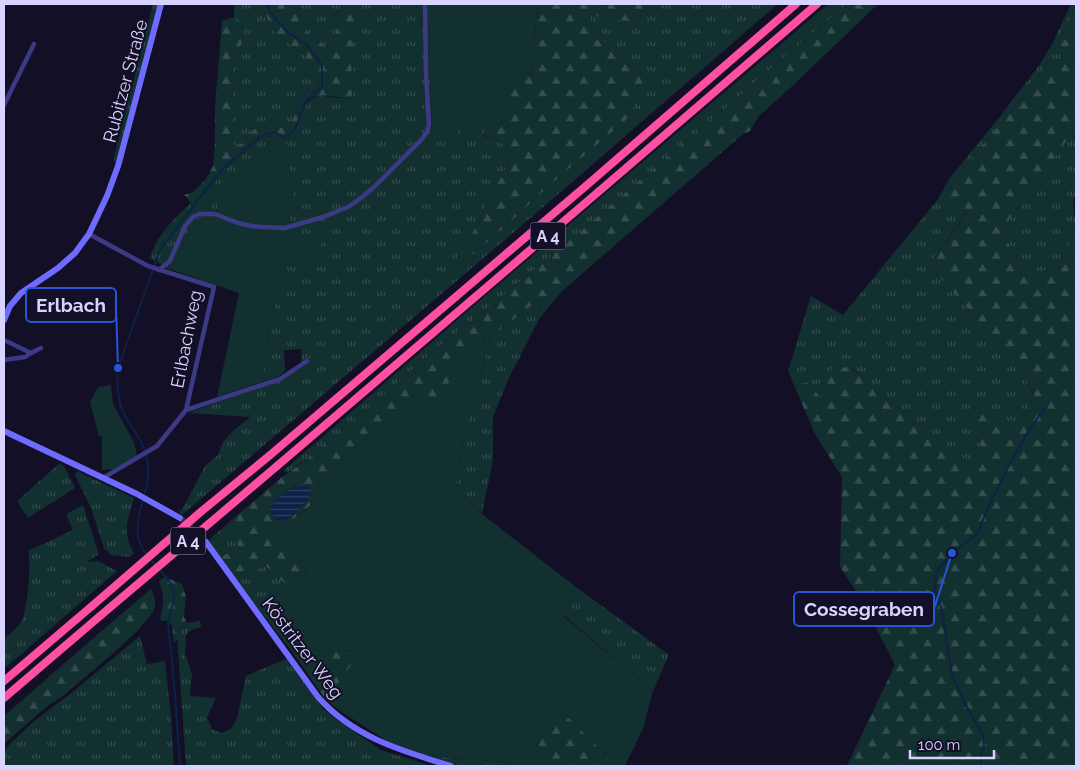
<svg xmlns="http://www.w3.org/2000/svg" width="1080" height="770" viewBox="0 0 1080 770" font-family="Raleway,sans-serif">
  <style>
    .grass { fill: url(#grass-tufts) }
    .forest { fill: url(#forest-firs); fill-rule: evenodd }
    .green { fill: #12302f }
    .water { fill: url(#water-rules) }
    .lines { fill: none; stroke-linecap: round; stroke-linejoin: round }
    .stream { stroke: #0c2248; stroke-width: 2 }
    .secondary-tunnel { stroke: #312d47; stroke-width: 6; stroke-dasharray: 6 3; stroke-linecap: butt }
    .minor { stroke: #3d3a85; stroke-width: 4.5 }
    .secondary { stroke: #6f6bff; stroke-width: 6 }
    .motorway { stroke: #ff4fa3; stroke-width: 8 }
    .motorway-bridge { stroke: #ff4fa3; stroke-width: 8 }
    .labels { text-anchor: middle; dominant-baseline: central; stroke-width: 4; stroke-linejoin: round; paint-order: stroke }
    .shield { fill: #130f26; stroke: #9e99be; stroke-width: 1 }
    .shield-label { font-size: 16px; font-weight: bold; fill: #d9d4ff }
    .street-label { font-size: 18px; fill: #d9d4ff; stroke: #130f26 }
    .leader { fill: none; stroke: #2655da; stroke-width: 2 }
    .callout-dot { fill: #2655da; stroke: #130f26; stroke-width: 2 }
    .callout { fill: #130f26; stroke: #2655da; stroke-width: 2 }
    .callout-label { font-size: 19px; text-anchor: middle; font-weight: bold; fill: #d9d4ff }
  </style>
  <defs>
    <pattern id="grass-tufts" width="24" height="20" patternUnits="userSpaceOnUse" patternTransform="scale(1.25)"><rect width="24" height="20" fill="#12302f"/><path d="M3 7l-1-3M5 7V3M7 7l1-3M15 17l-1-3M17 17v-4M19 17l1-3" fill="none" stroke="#344d4e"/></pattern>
    <pattern id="forest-firs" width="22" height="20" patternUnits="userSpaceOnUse" patternTransform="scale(1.25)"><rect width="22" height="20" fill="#12302f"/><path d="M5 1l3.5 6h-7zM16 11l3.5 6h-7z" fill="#344d4e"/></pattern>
    <pattern id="water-rules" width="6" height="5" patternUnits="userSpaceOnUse" patternTransform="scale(1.25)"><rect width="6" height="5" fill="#0c2248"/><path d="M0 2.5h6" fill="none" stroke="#2f4163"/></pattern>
  </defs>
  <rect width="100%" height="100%" fill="#130f26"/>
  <g class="grass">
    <path d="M153,4H164L137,102L122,165L113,161Z"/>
    <path d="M234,4H260L275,33L305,55L312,66L314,77L291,123L283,128H276L249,134L243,143L232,146V99L230,78L242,42L243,25L234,17Z"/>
    <path d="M293,4H339L337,35L328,47L311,37Z"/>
    <path d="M357,4H417L429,51L432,121L430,135L463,125L487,127L483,136C499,141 504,140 510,157L503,174L488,201L471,236L451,269L473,254L500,231L559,177L644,77L621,60L593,35L590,15L605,18L637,22L645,4H778L534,215L182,515L178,511L182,510L205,466L218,455L223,442L233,431L250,417L188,413L281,380L303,365L301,362L302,349L284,350L285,371L279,376L262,382L269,337L268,328L276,299L287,263L322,241L296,245L289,228L292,185L274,148L233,184L228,190L214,215L190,229L179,255L169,267V269L149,258L158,239L172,221L191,203L204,196L225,170L245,152L265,137L273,136L277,140H288L296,138C300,123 302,94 323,96C332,97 341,99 351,98V73Z"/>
    <path d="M828,4H847L588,225L493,304L432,352L391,389L309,458L286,473L284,470L470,309Z"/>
    <path d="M1071,4H1076V6L1057,46L1076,52V62L1060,59L1049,61L1033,84L952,182L967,211L929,265L1015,361L1035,398L1011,430L978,408L967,422L981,447L974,467L879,394L852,367L820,397L808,382L794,385L788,371L811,296L843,315L938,199L949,179L998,119L1040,64L1051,46Z"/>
    <path d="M1076,124V193C1071,204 1075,214 1076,226L1070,236L1064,266L1024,277L1002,229L1065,143Z"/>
    <path d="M540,299L539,319L508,380L493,417V460L482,514L463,495L456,483L466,428L491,337Z"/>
    <path d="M60,463L64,466L75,488L28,518L17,501Z"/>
    <path d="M77,471L134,498C128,521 121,530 134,553L129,557L111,555L104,548L91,508L75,475Z"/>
    <path d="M83,505L99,554L87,562L98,561L117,571L4,669V639C10,633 17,629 21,622C27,612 32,561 28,551L73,530L66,514Z"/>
    <path d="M227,524L240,547L221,557L208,541Z"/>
    <path d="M266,566L293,591L251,599L234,576Z"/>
    <path d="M576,587L669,655L653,691L563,615Z"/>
    <path d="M200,621L201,627L189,631L186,636L185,654L192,674L190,696L216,698L207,717L212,729L221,733L231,729L237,718L246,676L286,659L323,709L337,720L381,750L432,766H186L178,649V633L180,627L186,626L187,623Z"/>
    <path d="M140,636L147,664L165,661L171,718L174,766H4V750L33,722L70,694Z"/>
  </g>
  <g class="forest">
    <path d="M260,4H293L311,37L328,47L337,35L339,4H357L351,73V98C340,99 320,92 311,98C309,99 308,102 306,104C301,112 302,115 305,123L296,138L288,140H277L273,136L265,137L245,152L225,170L204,196L191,203L184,195L193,192L206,179L213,166L215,143V106L222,21L234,17L243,24L242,42L230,78L232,99V146L243,143C256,122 261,126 283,128L291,123L314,77L312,66L305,55L275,33Z"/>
    <path d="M537,4H645L637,22L605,18L590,15L593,35L621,60L644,77L641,91L629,117L559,177L500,231L473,254L449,270L471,236L488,201L503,174L510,158C504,140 499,141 482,135L496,133L504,77L532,73Z"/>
    <path d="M847,4H878L788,90L759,116L750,131L743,134L561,292L539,319L540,299L491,337L454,370L441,402L415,394L379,427L349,453L320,483L314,501L310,506L287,524L276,530L307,572L293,591L266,566L234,576L221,557L239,547L227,524L282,477L309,458L391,389L432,352L493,304L588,225ZM295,486L306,503C300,508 293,515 287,519C276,524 268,514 273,504C277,497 288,491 295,486Z"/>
    <path d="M1076,6V52L1057,46Z"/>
    <path d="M1060,59L1076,62V124L1065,143L1002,229L1024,277L1064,266L1070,236L1076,226V766H847L895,665L862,600L840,567L842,477L815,434L794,385L808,382L820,397L832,368L851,367L879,394L974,467L981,447L967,422L977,407L1011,430L1035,397L1015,361L929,265L967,212L943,200L952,182L1033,84L1049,61Z"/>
    <path d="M165,577L182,584L186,597L184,617L187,623L186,626L180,627L178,633V640L174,642L172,625L166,621H162L160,618C164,603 165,597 159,582L161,579Z"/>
    <path d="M151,589L155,600V607L151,615L136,632L110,656L64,695L46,707L4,744V716L99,633Z"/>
    <path d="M363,650L326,700L293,653Z"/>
    <path d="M561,710L617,766H556L534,740Z"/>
    <path d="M427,756L506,762L511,766H458L452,763Z"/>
  </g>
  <g class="green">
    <path d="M417,4H537L532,73L504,77L511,106L496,133L482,135L487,127L463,125L455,136L442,139L430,135L432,121L429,51Z"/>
    <path d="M274,148C280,155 287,162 290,171C294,182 292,216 289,228L299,225L296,245L322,241L315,270L287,263L276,299L268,328L269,337L262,382L217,397L239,293L169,269V267L179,255L190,229L196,221L203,216L214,215L228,190L233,184Z"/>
    <path d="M491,337L466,428L456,483L463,495L482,514L576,587L563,616L653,691L643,729L625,766H617L561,710L534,740L556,766H511L506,762L427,756L389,742L343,713L326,700L362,650L293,653L251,599L293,591L307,572L276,530L287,524L310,507L314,501L320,483L349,453L379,427L415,393L441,401L454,370Z"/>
    <path d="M111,385L113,404L134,443L137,455L114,469L102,470V436H99L90,402L98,387Z"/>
  </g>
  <path class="water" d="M303,484C320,490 305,504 297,511C293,514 288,519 284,520C279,521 276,519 273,516L270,508C277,497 290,487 303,484Z"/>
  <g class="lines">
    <g class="stream">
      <path d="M144,496C150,477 150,458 140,440C133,427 123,417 120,403C117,392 117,380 118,368L160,250L208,187L225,166L262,135L275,132L284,138L295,130L303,106L311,95L322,87V65L306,44L287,32L271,13L266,4"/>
      <path d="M143,500C137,519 133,539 147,555"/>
      <path d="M150,559L157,566"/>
      <path d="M160,570L168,579L173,588L174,598L168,622L175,693L180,766"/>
      <path d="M981,766V756L984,747L983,735L972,717L952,676L942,610L935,590L936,572L952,553L977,534L991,501L1013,458L1027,433L1044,409"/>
    </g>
    <path class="secondary-tunnel" d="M180,518L195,530L206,542"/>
    <g class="minor">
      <path d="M4,105L34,44"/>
      <path d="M89,234L148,266L214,287L186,410"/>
      <path d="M159,270L170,261L185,226L193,217L199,214H215L238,223L251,226L263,227L285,228L323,217L348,207L361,198L374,187L422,139L427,132L429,124L426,74L425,4"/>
      <path d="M4,340L31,353L41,348"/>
      <path d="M4,360L25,357L31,353"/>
      <path d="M103,478L157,446L186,410L280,379L307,361"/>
    </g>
    <g class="secondary">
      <path d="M4,320L10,306L21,293L58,268L75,253L89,234L107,196L118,166L161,4"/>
      <path d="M4,431L137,494L180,518"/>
      <path d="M206,542L318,697C353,737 402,751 451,766"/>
    </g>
    <g class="motorway">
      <path d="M269,456L587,185L796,4"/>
      <path d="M277,466L597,193L817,4"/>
      <path d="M4,681L92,606"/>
      <path d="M4,698L100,616"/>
    </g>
    <g class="motorway-bridge">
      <path d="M92,606L203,510L269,456"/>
      <path d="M100,616L277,466"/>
    </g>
  </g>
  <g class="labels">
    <g class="shield">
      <rect x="530.5" y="222.5" width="35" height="27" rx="4"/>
      <rect x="170.5" y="527.5" width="35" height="27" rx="4"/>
    </g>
    <g class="shield-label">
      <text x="548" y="236">A 4</text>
      <text x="188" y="541">A 4</text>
    </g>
    <g class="street-label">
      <text transform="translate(125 81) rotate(-75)">Rubitzer Straße</text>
      <text transform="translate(186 339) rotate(-79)">Erlbachweg</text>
      <text transform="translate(303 648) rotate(53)">Köstritzer Weg</text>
    </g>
  </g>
  <path class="leader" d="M118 368L116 305M952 553L934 609"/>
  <g class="callout-dot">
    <circle cx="118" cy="368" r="5"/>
    <circle cx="952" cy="553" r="5"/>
  </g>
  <g class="callout">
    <rect x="26" y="288" width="90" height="34" rx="5"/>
    <rect x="794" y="592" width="140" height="34" rx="5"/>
  </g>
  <g class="callout-label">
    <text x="71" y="312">Erlbach</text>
    <text x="864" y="616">Cossegraben</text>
  </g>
  <rect width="1080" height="770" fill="none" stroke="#d9d4ff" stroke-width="10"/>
  <path d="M910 750v8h84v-8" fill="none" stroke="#d9d4ff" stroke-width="2.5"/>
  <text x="918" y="750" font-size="15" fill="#d9d4ff" stroke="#130f26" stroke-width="4" paint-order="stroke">100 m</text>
</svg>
